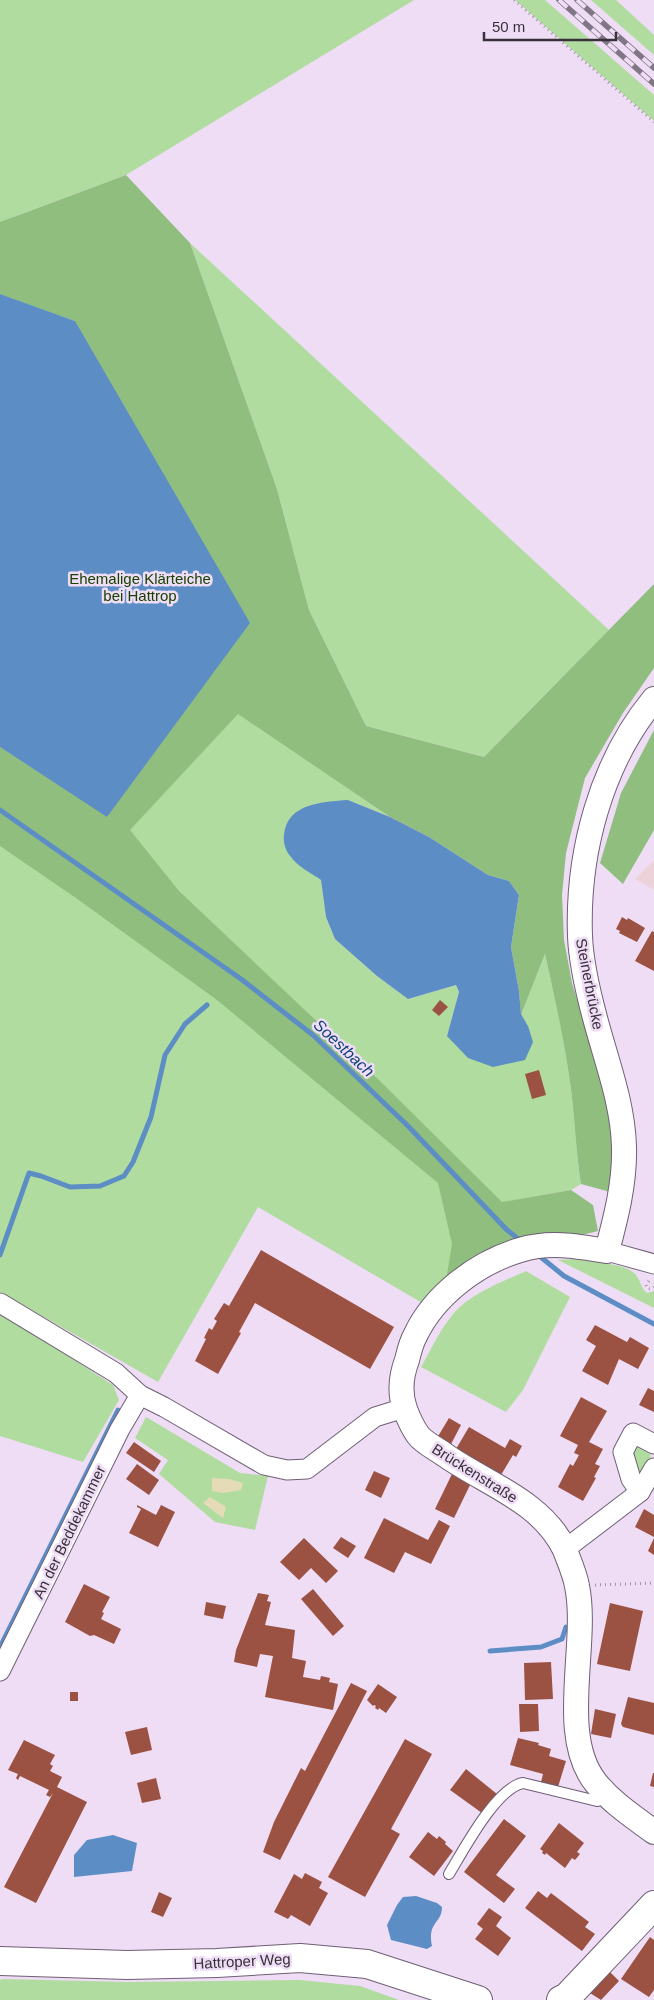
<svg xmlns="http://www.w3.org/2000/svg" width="654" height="2000" viewBox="0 0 654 2000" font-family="Helvetica,sans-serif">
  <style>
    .education { fill: #edd3d9 }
    .green { fill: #b0dca0 }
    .forest { fill: #90be7f }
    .sand { fill: #e5dbb6 }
    .water { fill: #5d8dc5 }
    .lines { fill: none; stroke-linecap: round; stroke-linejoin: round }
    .stream { stroke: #5d8dc5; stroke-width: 5 }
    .building { fill: #9b5243 }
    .service-casing { stroke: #6f5f75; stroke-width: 12 }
    .minor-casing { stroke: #6f5f75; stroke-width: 21 }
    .tertiary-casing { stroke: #6f5f75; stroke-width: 26 }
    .secondary-casing { stroke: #6f5f75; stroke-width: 30 }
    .path { stroke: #a295a7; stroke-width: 3; stroke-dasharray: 1 4; stroke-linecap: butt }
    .service { stroke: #fff; stroke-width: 10 }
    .minor { stroke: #fff; stroke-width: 19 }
    .tertiary { stroke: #fff; stroke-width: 24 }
    .secondary { stroke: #fff; stroke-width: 28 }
    .rail-casing { stroke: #817685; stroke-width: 5.5 }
    .rail { stroke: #efddf6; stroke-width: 4; stroke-dasharray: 11; stroke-linecap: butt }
    .labels { text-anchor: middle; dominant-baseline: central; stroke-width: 5; stroke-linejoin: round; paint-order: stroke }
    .park-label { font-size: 15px; fill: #174100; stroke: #efddf6 }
    .street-label { font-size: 15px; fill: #38313a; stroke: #efddf6 }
    .water-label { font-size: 16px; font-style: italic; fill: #0e4276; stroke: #efddf6 }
  </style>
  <rect width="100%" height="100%" fill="#efddf6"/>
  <path class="education" d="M654,860V890L635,879Z"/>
  <g class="green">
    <path d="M0,0H414L126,175L13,217L254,677L144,814L238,713L390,817L348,800L290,857L321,880L326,917L335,939L377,976L408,999L456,985L459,992L447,1036L528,1026L521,1015L545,954C555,999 565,1043 571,1089C575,1121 576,1153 581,1184L571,1190L509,1201L446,1281L424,1304L258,1207L158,1382L0,1292Z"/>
    <path d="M515,0H545L654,95V121Z"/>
    <path d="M591,0H616L654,35V55Z"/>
    <path d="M190,243L609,630L484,757L366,726L309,610L277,489Z"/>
    <path d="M576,1259C591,1262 623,1263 634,1273C641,1279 639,1286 647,1293L654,1291V1308L558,1260Z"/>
    <path d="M526,1271L570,1297L523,1390L506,1412L421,1367C433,1346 444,1321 461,1306C480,1290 504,1281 526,1271Z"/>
    <path d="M0,1312L113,1385L119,1400L83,1462L0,1436Z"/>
    <path d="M146,1417L240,1473L268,1476L255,1530L215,1522L159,1474L168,1460L135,1438Z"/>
    <path d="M636,1443L649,1450L651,1459L643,1475L637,1472L631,1453Z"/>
    <path d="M3,1979L128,1982L300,1980L360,1986L399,2000H0V1980Z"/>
  </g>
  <g class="forest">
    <path d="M126,175L190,243L277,489L309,610L366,726L484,757L654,584V668L623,713L585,778L566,853L562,895L564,940L572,983L609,1104L614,1147V1193L581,1184C576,1153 575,1121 571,1089C565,1044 555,999 545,954L521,1015L519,991L511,947L519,895L509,881L488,875L429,837L390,817L238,714L130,830L179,891L382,1083L502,1202L571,1190L593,1205L598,1231L578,1236L446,1281L452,1244L438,1183L217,1000L76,898L0,846V747L108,817L75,321L0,294V222Z"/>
    <path d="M654,730V830L623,884L600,863L621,793Z"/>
  </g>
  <g class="sand">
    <path d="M212,1478L229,1479L243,1483L241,1490L223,1493L212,1491Z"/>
    <path d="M210,1497L226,1507L223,1518L203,1503Z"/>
  </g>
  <g class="water">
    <path d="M0,294L75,321L250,623L107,817L0,747Z"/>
    <path d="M348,800L390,817L429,837L488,875L509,881L519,895L511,947L519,991L521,1014L528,1026L533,1042L525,1060L493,1067L468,1058L447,1036L459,992L456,985L408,999L377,976L335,939L326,917L321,880C311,873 297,866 290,856C285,850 283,842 284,835C287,803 323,802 348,800Z"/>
    <path d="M113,1835L137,1843L132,1871L74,1877V1855L87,1840Z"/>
    <path d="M416,1896L437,1903L442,1907C442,1924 427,1921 432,1946L427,1949L391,1940L387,1925L397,1905L403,1897Z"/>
  </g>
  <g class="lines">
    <g class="stream">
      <path d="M0,810L241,979L313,1035L408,1126L506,1229L522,1242"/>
      <path d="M537,1254L564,1276L654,1324"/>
      <path d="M0,1255L29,1173L41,1176L70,1187L100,1186L124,1176L133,1162L151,1117L165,1055L185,1024L207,1005"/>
      <path d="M0,1647L118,1410"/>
      <path d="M490,1651L541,1647L562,1639L566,1627"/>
    </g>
  </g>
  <g class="building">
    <path d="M622,917L627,920L628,918L645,928L637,942L619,933L620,931L616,929Z"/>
    <path d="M652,931L654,932V971L635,961Z"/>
    <path d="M440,1000L448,1007L439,1016L432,1010Z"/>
    <path d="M539,1070L546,1095L532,1099L525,1074Z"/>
    <path d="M261,1250L394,1327L370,1369L255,1303L239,1332L241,1333L218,1374L195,1361L206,1339L204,1338L209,1328L212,1330L217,1321L214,1319L224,1303L229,1306Z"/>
    <path d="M595,1325L627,1342L630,1337L649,1348L638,1369L619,1359L608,1385L582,1371L596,1346L586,1340Z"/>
    <path d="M648,1388L654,1391V1412L639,1405Z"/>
    <path d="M581,1397L607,1411L589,1442L603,1449L595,1464L600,1466L594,1477L596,1478L583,1501L558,1487L570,1464L573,1466L579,1455L574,1453L578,1445L560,1436Z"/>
    <path d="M449,1418L461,1425L450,1446L437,1438Z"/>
    <path d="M469,1427L505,1448L510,1439L522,1446L516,1457L513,1455L501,1475L456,1449Z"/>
    <path d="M134,1442L161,1461L154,1472L126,1453Z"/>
    <path d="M137,1464L159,1480L149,1495L126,1479Z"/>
    <path d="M374,1471L390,1478L381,1498L365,1490Z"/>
    <path d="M452,1474L471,1483L454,1518L435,1509Z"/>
    <path d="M137,1505L156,1515L161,1505L175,1512L158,1547L129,1533L141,1509L137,1507Z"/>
    <path d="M644,1509L654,1515V1537L635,1527Z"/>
    <path d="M384,1518L428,1540L439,1520L450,1526L431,1564L405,1552L394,1573L364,1558Z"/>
    <path d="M341,1537L356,1546L348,1558L333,1548Z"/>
    <path d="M304,1538L338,1571L326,1583L311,1568L299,1580L280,1562Z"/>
    <path d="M654,1538V1555L648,1551Z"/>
    <path d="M84,1584L110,1597L102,1612L104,1613L101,1619L121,1629L114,1644L94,1635L90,1636L65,1622Z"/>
    <path d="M313,1589L344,1626L333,1636L301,1599Z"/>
    <path d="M258,1593L269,1595L267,1601L271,1602L265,1625L295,1630L292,1658L306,1661L303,1677L320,1680L321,1676L330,1678L329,1682L338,1684L333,1710L265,1697L273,1656L260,1654L257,1667L234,1662L236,1650Z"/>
    <path d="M206,1602L226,1606L223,1619L204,1615Z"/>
    <path d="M610,1603L643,1611L630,1671L597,1664Z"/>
    <path d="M551,1662L553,1699L525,1700L524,1663Z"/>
    <path d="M351,1683L367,1691L280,1860L263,1852L274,1822L301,1768L305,1771Z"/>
    <path d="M378,1684L397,1697L386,1713L379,1708L378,1710L375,1708L376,1706L374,1705L373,1706L367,1700Z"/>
    <rect x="70" y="1692" width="8" height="9"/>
    <path d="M628,1697L654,1703V1735L623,1727L621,1724Z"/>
    <path d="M519,1704H538L539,1731L520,1732Z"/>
    <path d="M595,1709L616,1714L611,1738L591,1734Z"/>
    <path d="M147,1727L152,1750L131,1755L125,1732Z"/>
    <path d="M518,1738L539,1743L538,1745L551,1749L549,1756L566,1761L558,1787L541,1782L543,1774L510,1765Z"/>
    <path d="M405,1739L432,1754L391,1829L400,1834L365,1897L328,1877Z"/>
    <path d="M24,1740L55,1755L50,1764L53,1766L50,1771L62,1777L57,1787L87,1802L36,1903L4,1887L53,1793L50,1797L46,1795L49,1790L20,1776L18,1780L16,1778L18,1774L8,1770Z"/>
    <path d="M466,1769L497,1794L482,1813L450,1790Z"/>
    <path d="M653,1773H654V1787L650,1786Z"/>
    <path d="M156,1778L161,1799L142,1803L137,1783Z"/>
    <path d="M504,1819L526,1836L496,1875L515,1889L504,1903L464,1872Z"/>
    <path d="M559,1823L584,1843L577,1852L580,1854L575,1860L572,1858L565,1868L546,1853L545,1855L542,1853L543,1851L540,1849Z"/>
    <path d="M428,1832L437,1839L439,1836L446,1842L445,1844L453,1851L434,1876L409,1857Z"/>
    <path d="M305,1873L322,1882L319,1888L328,1893L310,1926L291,1915L288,1919L274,1912L294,1874L302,1879Z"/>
    <path d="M538,1891L547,1898L551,1893L589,1922L585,1927L595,1934L582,1951L525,1908Z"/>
    <path d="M159,1892L172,1898L163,1917L151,1912Z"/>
    <path d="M489,1908L502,1917L496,1926L511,1938L498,1956L475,1939L483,1929L477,1924Z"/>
    <path d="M650,1937L654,1940V1990L649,1997L621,1979Z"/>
    <path d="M610,1972L619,1981L601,2000L590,1993Z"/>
  </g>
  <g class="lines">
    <g class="service-casing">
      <path id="service" d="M449,1874C463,1851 496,1788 523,1783L597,1801L608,1797"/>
    </g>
    <g class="minor-casing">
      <g id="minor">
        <path d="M607,1251L654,1264"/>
        <path d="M0,1303L116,1373L140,1395L164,1407L264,1465L287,1470L307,1469L375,1417L404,1408"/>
        <path d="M640,1492L631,1479L623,1452L633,1433L654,1444"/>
        <path d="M564,1550L640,1492L654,1468"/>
        <path d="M0,1671L120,1429L140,1395"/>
      </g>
    </g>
    <g class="tertiary-casing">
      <path id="tertiary" d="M654,699C601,763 577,853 580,936C581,963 588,992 595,1018C606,1060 623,1103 624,1147C625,1183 616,1217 607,1251C577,1246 549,1241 520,1250C477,1263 434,1295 415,1336C411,1343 409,1352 407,1360C401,1376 399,1392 405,1409C408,1417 413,1428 418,1435C424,1443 437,1449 445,1455C486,1484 542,1501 565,1550C569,1561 575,1574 577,1586C589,1644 557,1735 596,1783C612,1803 634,1817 654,1832"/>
    </g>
    <g class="secondary-casing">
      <g id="secondary">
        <path d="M0,1961L127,1965L217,1963L300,1958L367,1964L478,2000"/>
        <path d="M561,2000L567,1997L654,1905"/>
      </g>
    </g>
    <g class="path">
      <path d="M514,0L654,122"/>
      <path d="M649,1281L646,1285L647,1288L650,1289L654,1287"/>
      <path d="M595,1585L654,1583"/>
    </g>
    <use href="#service" class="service"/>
    <use href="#minor" class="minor"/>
    <use href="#tertiary" class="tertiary"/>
    <use href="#secondary" class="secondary"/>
    <g class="rail-casing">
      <g id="rail">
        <path d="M559,0L654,84"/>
        <path d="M577,0L654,68"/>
      </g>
    </g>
    <use href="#rail" class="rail"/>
  </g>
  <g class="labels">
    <g class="park-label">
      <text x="140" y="578">Ehemalige Klärteiche<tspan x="140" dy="17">bei Hattrop</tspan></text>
    </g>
    <g class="street-label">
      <text transform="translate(590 984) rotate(79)">Steinerbrücke</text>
      <text transform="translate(475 1473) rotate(32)">Brückenstraße</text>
      <text transform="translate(69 1532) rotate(-64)">An der Beddekammer</text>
      <text transform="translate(242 1961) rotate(-3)">Hattroper Weg</text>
    </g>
    <g class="water-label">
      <text transform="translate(344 1048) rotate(43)">Soestbach</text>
    </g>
  </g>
  <path d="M484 32v8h132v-8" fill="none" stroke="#38313a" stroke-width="2.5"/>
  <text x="492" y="32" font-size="15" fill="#38313a" stroke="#efddf6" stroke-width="4" paint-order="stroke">50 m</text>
</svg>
